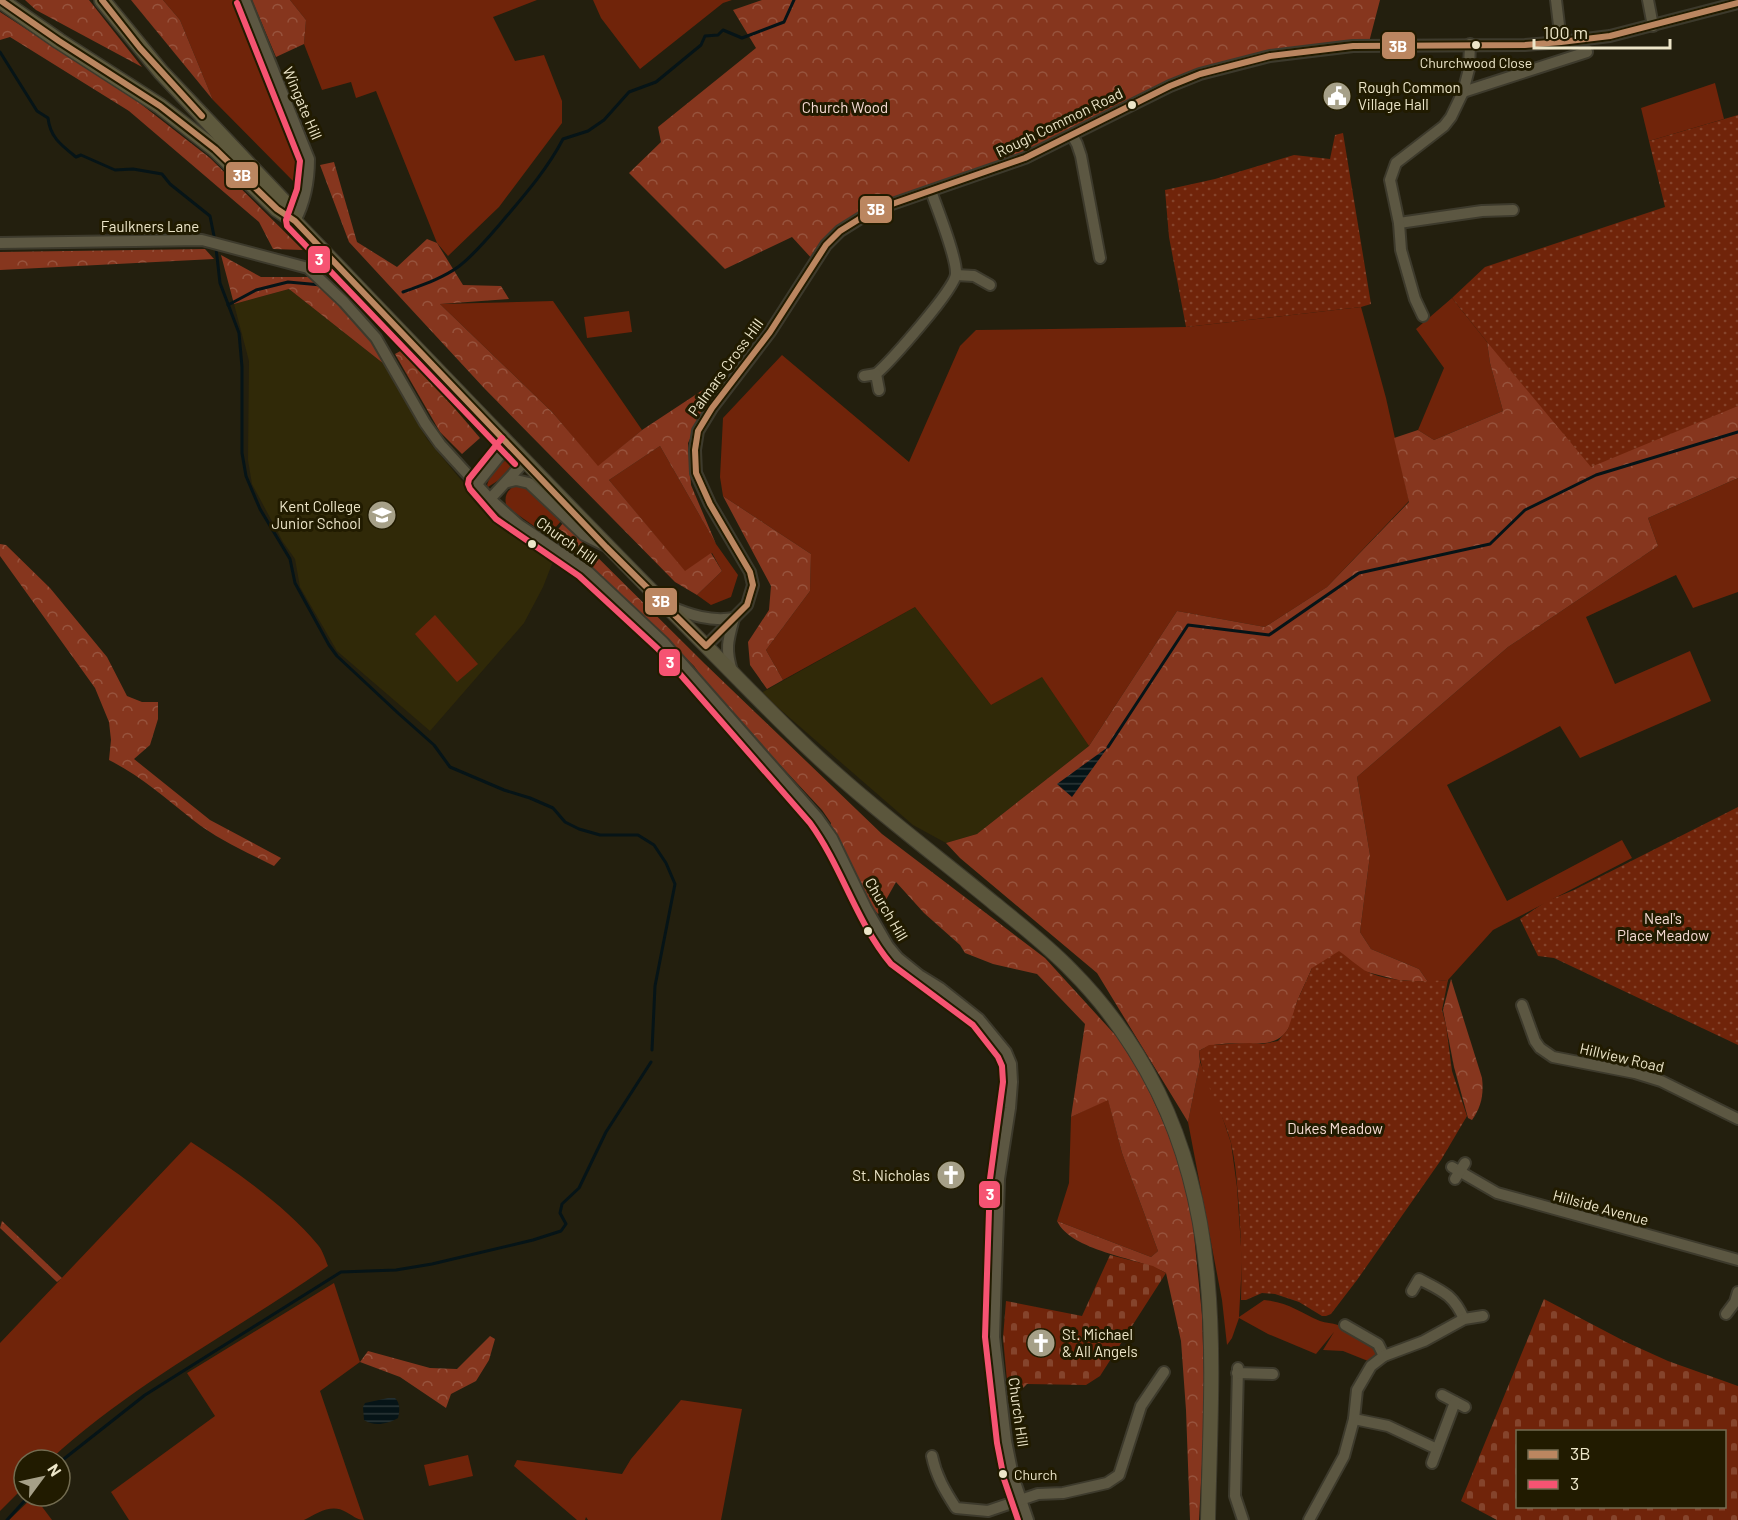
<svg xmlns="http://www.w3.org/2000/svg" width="1738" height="1520" viewBox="0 0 1738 1520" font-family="Barlow,sans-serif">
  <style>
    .built { fill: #302908 }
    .green { fill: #70240a }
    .forest { fill: url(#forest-crowns) }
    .cemetery { fill: url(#cemetery-stones); fill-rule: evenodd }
    .park { fill: url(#park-dots) }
    .water { fill: url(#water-rules) }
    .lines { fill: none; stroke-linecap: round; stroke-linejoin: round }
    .stream { stroke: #061417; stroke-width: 3 }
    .minor-casing { stroke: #3d3a2c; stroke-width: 14 }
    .major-casing { stroke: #3d3a2c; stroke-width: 16 }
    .highway-casing { stroke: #3d3a2c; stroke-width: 18 }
    .minor { stroke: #5c5742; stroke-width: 10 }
    .major { stroke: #5b563c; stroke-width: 14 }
    .highway { stroke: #5e593d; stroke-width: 15 }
    .bus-1-casing { stroke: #211b00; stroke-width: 10 }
    .bus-2-casing { stroke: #211b00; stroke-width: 10 }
    .bus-1 { stroke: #bb8660; stroke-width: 6 }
    .bus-2 { stroke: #f65372; stroke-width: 6 }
    .bus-dot { fill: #ede6c9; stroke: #211b00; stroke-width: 2 }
    .labels { text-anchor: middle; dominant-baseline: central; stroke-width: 6; stroke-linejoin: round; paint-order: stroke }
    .bus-label { font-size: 14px; fill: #ede6c9; stroke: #211b00 }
    .poi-label { font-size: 15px; fill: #ede6c9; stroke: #211b00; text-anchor: start }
    .street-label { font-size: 15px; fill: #ede6c9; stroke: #211b00 }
    .park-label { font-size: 15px; fill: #f7dcd4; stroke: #211b00 }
    .line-badge { stroke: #211b00; stroke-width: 2 }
    .badge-label { font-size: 16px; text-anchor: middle; font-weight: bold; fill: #fff }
  </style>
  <defs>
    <pattern id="forest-crowns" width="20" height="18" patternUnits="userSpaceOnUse" patternTransform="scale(1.5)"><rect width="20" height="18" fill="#86361e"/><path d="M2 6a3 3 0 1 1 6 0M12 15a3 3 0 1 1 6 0" fill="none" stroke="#97533d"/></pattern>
    <pattern id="cemetery-stones" width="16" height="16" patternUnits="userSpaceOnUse" patternTransform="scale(1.5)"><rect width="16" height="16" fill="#70240a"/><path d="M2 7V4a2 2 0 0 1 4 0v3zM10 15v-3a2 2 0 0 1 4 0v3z" fill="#85442c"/></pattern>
    <pattern id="park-dots" width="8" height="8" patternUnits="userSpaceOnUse" patternTransform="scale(1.5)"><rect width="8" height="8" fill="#70240a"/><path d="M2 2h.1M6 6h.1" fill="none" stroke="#85442c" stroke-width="1.8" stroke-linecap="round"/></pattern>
    <pattern id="water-rules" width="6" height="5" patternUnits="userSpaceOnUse" patternTransform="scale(1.5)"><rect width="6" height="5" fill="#061417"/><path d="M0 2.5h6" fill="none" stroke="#2b3637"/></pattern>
  </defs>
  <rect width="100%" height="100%" fill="#231f0e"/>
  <g class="built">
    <path d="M289,289L384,364L427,439L462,481L514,530L554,559L543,587L524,623L430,731L337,651L300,587L295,559L283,542L252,484L248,460L249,361L234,304Z"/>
    <path d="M915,607L991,705L1042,676L1089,746L977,834L946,843L913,825L761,693Z"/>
  </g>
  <g class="green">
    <path d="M163,0H236L303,161L295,183L213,100L180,20Z"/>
    <path d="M290,0H537L493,17L515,61L544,55L562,101V123L499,207L448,256L437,243L376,91L356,98L351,82L322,90L304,44L306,20Z"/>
    <path d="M593,0H732L723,3L640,69L601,18Z"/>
    <path d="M1715,83L1724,119L1649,141L1641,108Z"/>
    <path d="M1452,298L1487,342L1490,363L1503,411L1434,440L1418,430L1444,368L1416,329Z"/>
    <path d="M553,301L642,430L598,467L553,413L440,304Z"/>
    <path d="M1361,307L1386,398L1409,501L1327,587L1265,627L1177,611L1089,746L1042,677L991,705L915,607L783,680L766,650L810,591L811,554L723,496L720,477L723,418L782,355L909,462L960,346L976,330L1186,327Z"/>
    <path d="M629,311L632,332L587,338L584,317Z"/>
    <path d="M660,446L716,544L738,575L731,597L711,605L697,595L722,571L712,553L685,572L609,480Z"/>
    <path d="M509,458L513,463L502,478L488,487L487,485C491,472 497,466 509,458Z"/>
    <path d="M1738,478V592L1693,608L1676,575L1586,617L1615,684L1690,651L1711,701L1580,758L1560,726L1447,785L1507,901L1622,840L1632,858L1493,930L1448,980L1428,982L1419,969L1371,949L1360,932L1370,855L1357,777L1508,647L1658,546L1648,518Z"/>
    <path d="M517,485H525L562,520L548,536L507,507C503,497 507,489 517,485Z"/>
    <path d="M435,615L478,664L457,682L415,634Z"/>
    <path d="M1200,1062L1217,1101L1231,1143L1237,1187L1242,1261L1239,1317L1264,1300C1288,1302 1299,1312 1320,1321C1326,1323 1332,1323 1338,1325C1353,1330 1372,1340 1381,1353L1368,1361L1343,1351L1323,1350L1334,1332L1316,1354L1268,1334L1239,1318L1232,1338L1227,1345L1222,1300L1188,1122Z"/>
    <path d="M1108,1099L1122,1153L1158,1251L1151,1257L1057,1221L1069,1183L1071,1117Z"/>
    <path d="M191,1142C234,1170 285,1205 318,1245C323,1251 325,1259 328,1266C236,1331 133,1383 50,1460H24V1487L0,1511V1343Z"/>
    <path d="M334,1283L360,1362L320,1391L364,1520C357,1520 352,1515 346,1512C332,1503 317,1513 304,1520H129L111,1492L215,1416L187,1373Z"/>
    <path d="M681,1400L742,1409L721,1520H588L586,1517L585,1520H577L514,1466L517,1460L622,1474L631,1459Z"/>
    <path d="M468,1455L473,1476L429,1486L424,1465Z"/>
    <path d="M34,1496L52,1520H9Z"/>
  </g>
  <g class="forest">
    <path d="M25,0H89L142,67L36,10Z"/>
    <path d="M131,0H163L180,20L213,100Z"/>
    <path d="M252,0H290L306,20L304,44L276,57Z"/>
    <path d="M762,0H1380L1368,46L1325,49L1200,74L1025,158L852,222L814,261L792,237L725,269L629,173L661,142L658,127L756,48L733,10Z"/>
    <path d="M0,12L137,101L210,158L303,250L273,249L259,222L129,111L10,37L0,40Z"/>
    <path d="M334,162L357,242L397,267L427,239L437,243L463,285L501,286L509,299L440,304L553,413L598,466L642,430L718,380L688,443L691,485L716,544L660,446L609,480L685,571L711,553L722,571L697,595L675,582L484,388L349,242L320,165Z"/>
    <path d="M205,249L214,259L0,270V252Z"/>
    <path d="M221,255L261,277H310L371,338L384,364L289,289L234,304Z"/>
    <path d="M1487,342L1523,372L1738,384V478L1648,518L1658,546L1508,647L1357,777L1370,855L1360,932L1371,949L1419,969L1428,982L1398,980L1367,972L1312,968C1307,980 1301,991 1297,1002C1294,1011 1293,1021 1288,1029C1272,1057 1226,1033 1199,1051L1200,1062L1188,1122L1097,973L960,858L946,843L977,834L1089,746L1177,611L1265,627L1327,587L1409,502L1394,438L1418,430L1434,440L1503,411L1490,363Z"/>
    <path d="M404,349L480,438L462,454L440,432L395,354Z"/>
    <path d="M723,496L811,554L810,591L766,650L783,680L767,689L750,665L748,642L769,610L771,586Z"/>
    <path d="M563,523L705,664L882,834L1045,958L1118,1038L1144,1080L1165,1126L1183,1174L1193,1225L1202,1315L1205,1408L1199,1520H1190L1186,1410L1181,1341L1166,1273C1138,1257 1072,1252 1057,1221L1151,1257L1158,1251L1122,1153L1108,1100L1071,1117L1085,1024L1037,974L993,964L965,953L960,945L924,913L896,882L878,914L864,898L830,828L831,823L822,810L714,694L694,666L638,612L553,536Z"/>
    <path d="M0,544L6,545L50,588L107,657L127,696L142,702H158V719L150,745L134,759L210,820L281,858L274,866C246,852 217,839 193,820C165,798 141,776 109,760L111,740L109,722L95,688L0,556Z"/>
    <path d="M1451,979L1482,1078C1484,1095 1481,1107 1472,1120L1468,1118L1454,1067L1443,1010Z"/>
    <path d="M2,1221L62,1278L57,1282L0,1228Z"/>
    <path d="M490,1336L495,1339L489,1360L476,1381L451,1394L446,1408L400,1377L360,1362L368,1351L430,1368L457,1369Z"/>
  </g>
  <g class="cemetery">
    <path d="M1110,1255L1153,1266L1166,1273L1100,1376L1086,1385L1027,1384L1009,1402L1003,1338L1006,1301L1082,1316Z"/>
    <path d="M1544,1299L1626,1342L1668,1361L1738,1386V1520H1497L1461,1501ZM1518,1432H1724V1506H1518Z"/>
  </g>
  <g class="park">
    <path d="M1738,115V406L1591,467L1487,342L1452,298L1485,267L1665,207L1649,141Z"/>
    <path d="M1343,133L1371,304L1361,307L1186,327L1169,237L1165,190L1215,179L1294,155L1330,159L1335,135Z"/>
    <path d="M1738,807V1045L1554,958L1538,956L1520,919L1547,901L1574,890Z"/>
    <path d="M1339,951C1348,957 1357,966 1366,971C1389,983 1424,982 1448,980L1442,1010L1446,1025L1452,1071L1467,1116L1441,1160L1357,1280L1331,1314L1326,1316H1322L1299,1302L1275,1294L1262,1293L1246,1300H1241C1242,1269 1241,1238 1239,1207C1237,1186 1236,1163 1231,1143C1224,1114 1201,1078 1199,1051L1209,1045L1250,1043L1262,1044L1278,1041L1288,1029L1298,999L1312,968Z"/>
  </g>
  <g class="water">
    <path d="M1108,747L1072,797L1057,784Z"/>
    <path d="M388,1398H395C400,1403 400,1410 398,1418C388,1424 374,1427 364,1420L363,1407L365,1403Z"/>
  </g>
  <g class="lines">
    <g class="stream">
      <path d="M0,52L37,111L48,118C50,137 61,145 76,157L81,155L115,170L133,169L162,174L170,184L210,216L215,241"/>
      <path d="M216,248L220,283L239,333L242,367V453L246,476L260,509L290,559L295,583L329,645L337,656L398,713L434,745L450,767L504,790L530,798L553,808L565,822L579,829L600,835H638L654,845L666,863L675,884L655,986L652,1050"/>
      <path d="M403,292C422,285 441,279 458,267C473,256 487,239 500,224C522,198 547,170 563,139L588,131L604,120L629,92L656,82L701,45L705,36L718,35L723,30L742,38L784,22L794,0"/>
      <path d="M228,305L256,290L288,282L321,285"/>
      <path d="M1108,747L1188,625L1269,635L1359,573L1490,544L1525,510L1596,475L1738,432"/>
      <path d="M60,1462L145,1395L341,1272L396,1270L432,1264L533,1240L561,1231L566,1224L560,1213L562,1204L579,1188L606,1132L651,1062"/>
      <path d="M7,1520L29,1496"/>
    </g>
    <g class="minor-casing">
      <g id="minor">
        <path d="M245,0L309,159C309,180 305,202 295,221"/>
        <path d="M1556,0L1561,42"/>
        <path d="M1648,0L1653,26"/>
        <path d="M1463,92L1587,52"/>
        <path d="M1072,135L1077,144L1081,156L1100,258"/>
        <path d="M1399,223L1482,211L1513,210"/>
        <path d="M0,243L202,240L308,268L344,302L376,338L425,423L440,444L490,499L519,525L585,569L664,643L817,817L832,838L866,908L888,946L898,958L919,975L940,988L979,1019L1006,1052L1011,1064L1012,1082L1010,1108L999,1179L994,1337L1006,1441L1013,1476L1028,1520"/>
        <path d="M956,275L974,276L990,285"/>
        <path d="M1423,316L1415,299L1401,250L1399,223L1390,180L1396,163L1444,126L1451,117L1463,92L1469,69L1470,44"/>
        <path d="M876,374C890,362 955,289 956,274C957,258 937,208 931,191"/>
        <path d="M864,376L876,374L879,390"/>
        <path d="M508,482L516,480L529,483L584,535L604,545"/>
        <path d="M477,484L509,444"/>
        <path d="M490,499L525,461"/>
        <path d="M669,606C690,615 711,622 734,618C728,640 725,649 732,671"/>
        <path d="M706,646L747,605L753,585L750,572L710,504L696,473L695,450L698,431L712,408L770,332L826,245L840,231L872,211L1025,158L1170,86L1200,74L1270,56L1353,46L1525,45L1561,42L1610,36L1738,3"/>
        <path d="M1522,1005L1535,1041L1540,1048L1553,1057L1635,1073L1661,1081L1738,1119"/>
        <path d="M1452,1167L1497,1193L1738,1260"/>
        <path d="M1455,1179L1465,1163"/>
        <path d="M1412,1291L1419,1279C1442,1291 1453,1294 1464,1319"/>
        <path d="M1726,1314L1735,1302L1738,1292"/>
        <path d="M1345,1325L1378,1344L1384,1356"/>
        <path d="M1238,1368L1235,1496L1243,1520"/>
        <path d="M1237,1373L1273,1374"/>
        <path d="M1442,1395L1465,1407"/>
        <path d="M1354,1419L1388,1426L1437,1449"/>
        <path d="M932,1456C936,1476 945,1491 956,1508L988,1511L1038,1494L1063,1493L1107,1483L1119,1475L1141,1406L1164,1372"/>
        <path d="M1432,1463L1455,1402"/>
        <path d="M1309,1520L1344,1456L1354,1419L1357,1390L1371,1366L1384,1356L1424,1341L1464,1319L1483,1316"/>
      </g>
    </g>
    <g class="major-casing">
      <path id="major" d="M295,221C430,362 564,503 702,642C738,678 772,714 809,749C867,804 933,853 995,904C1021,925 1048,946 1071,970C1106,1005 1136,1048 1158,1092C1225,1228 1211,1374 1208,1520"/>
    </g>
    <g class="highway-casing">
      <g id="highway">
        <path d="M0,0L59,41L160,106L215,149L277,209L295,221"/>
        <path d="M102,0L161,72L284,202L293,218"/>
      </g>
    </g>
    <use href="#minor" class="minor"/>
    <use href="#major" class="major"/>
    <use href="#highway" class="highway"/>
    <g class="bus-1-casing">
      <g id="bus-1">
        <path d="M0,0L59,41L160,106L215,149L277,209L295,221L606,547L706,646L747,605L753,585L750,572L710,504L696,473L695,450L698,431L712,408L770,332L826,245L840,231L872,211L1025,158L1170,86L1200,74L1270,56L1353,46L1525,45L1561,42L1610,36L1738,3"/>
        <path d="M102,0L140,48L202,116"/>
      </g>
    </g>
    <g class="bus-2-casing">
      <g id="bus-2">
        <path d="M237,3L300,161L297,189L286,220L287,226L515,464"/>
        <path d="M502,438L469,479L468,484L470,489L496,519L579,576L658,649L810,823C842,867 856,922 891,964L973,1025L998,1057L1002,1066L1003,1082L990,1179L985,1337L997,1443L1004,1479L1018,1520"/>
      </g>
    </g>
    <use href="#bus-1" class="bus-1"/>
    <use href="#bus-2" class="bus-2"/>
  </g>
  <defs>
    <g id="civic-disc" transform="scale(1.5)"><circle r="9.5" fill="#a6a088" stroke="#211b00"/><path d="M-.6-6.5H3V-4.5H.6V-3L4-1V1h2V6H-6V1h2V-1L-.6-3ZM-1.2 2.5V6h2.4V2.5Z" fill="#fff"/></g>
    <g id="school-disc" transform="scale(1.5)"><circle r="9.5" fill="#a6a088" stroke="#211b00"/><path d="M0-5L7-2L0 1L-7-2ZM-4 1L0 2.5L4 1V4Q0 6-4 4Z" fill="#fff"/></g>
    <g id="church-disc" transform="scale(1.5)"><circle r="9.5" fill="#a6a088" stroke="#211b00"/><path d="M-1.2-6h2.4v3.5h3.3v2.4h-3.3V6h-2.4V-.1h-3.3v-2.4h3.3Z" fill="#fff"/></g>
  </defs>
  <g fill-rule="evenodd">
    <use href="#civic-disc" x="1337" y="96"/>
    <use href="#school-disc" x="382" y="515"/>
    <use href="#church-disc" x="951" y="1175"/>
    <use href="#church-disc" x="1041" y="1343"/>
  </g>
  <g class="bus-dot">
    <circle cx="1476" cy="45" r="5"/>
    <circle cx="1132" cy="105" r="5"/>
    <circle cx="532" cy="544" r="5"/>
    <circle cx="868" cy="931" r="5"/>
    <circle cx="1003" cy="1474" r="5"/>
  </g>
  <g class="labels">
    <g class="bus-label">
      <text x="1476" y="62">Churchwood Close</text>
      <text x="1014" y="1474" text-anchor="start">Church</text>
    </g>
    <g class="poi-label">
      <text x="1358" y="87">Rough Common<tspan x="1358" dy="17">Village Hall</tspan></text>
      <text x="361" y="506" text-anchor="end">Kent College<tspan x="361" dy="17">Junior School</tspan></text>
      <text x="930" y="1175" text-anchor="end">St. Nicholas</text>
      <text x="1062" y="1334">St. Michael<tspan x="1062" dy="17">&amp; All Angels</tspan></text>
    </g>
    <g class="street-label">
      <text transform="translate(303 103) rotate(67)">Wingate Hill</text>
      <text transform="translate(1059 122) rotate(-26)">Rough Common Road</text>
      <text x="150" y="226">Faulkners Lane</text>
      <text transform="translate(725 367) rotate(-54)">Palmars Cross Hill</text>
      <text transform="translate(567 540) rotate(35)">Church Hill</text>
      <text transform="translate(887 909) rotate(60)">Church Hill</text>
      <text transform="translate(1622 1057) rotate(13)">Hillview Road</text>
      <text transform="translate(1601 1207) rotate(15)">Hillside Avenue</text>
      <text transform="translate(1019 1412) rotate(82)">Church Hill</text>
    </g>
    <g class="park-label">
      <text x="845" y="107">Church Wood</text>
      <text x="1663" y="918">Neal's<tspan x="1663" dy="17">Place Meadow</tspan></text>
      <text x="1335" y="1128">Dukes Meadow</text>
    </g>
  </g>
  <g class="line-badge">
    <rect x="1381" y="31" width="35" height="29" rx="6" fill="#bb8660"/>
    <rect x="225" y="161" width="34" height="28" rx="6" fill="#bb8660"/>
    <rect x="859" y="195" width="34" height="29" rx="6" fill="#bb8660"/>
    <rect x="307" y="245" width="24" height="29" rx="6" fill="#f65372"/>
    <rect x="644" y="587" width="34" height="29" rx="6" fill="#bb8660"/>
    <rect x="658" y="648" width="23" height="29" rx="6" fill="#f65372"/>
    <rect x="978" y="1180" width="23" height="29" rx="6" fill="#f65372"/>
  </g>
  <g class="badge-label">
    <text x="1398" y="52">3B</text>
    <text x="242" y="181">3B</text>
    <text x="876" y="215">3B</text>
    <text x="319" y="265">3</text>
    <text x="661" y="607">3B</text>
    <text x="670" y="668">3</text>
    <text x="990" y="1200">3</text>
  </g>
  <rect x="1516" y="1430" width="210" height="78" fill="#211b00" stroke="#736c50" stroke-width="1.5"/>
  <rect x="1528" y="1450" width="30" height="9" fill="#bb8660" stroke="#736c50" stroke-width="1.5"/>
  <text x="1570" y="1460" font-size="18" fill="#ede6c9">3B</text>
  <rect x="1528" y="1480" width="30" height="9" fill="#f65372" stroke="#736c50" stroke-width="1.5"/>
  <text x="1570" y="1490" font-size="18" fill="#ede6c9">3</text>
  <g transform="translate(42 1478) rotate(57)"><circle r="28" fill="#211b00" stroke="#736c50" stroke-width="1.5"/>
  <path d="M0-4.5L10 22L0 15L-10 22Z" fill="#a6a088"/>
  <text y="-9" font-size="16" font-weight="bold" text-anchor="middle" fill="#ede6c9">N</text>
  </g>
  <path d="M1534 39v9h136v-9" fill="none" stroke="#ede6c9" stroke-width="3"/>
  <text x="1543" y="39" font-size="18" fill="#ede6c9" stroke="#211b00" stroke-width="4.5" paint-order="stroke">100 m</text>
</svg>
